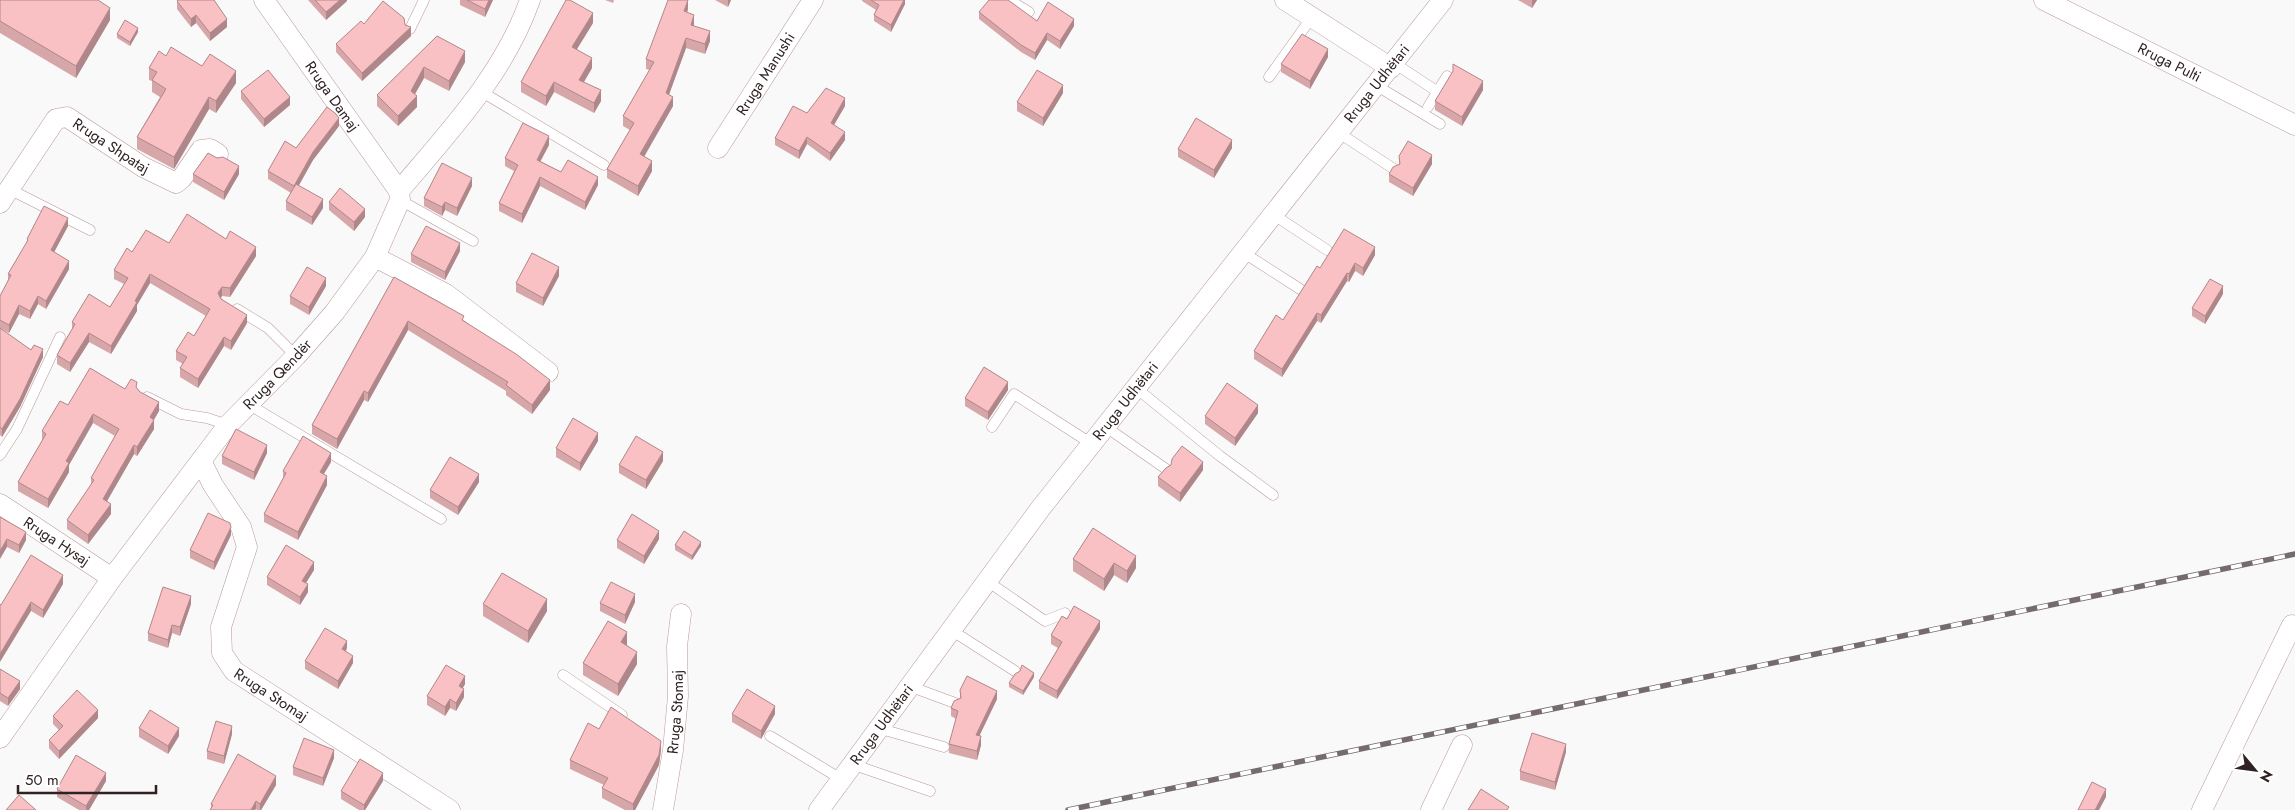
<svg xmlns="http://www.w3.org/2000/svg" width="2295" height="810" viewBox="0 0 2295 810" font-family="Jost,sans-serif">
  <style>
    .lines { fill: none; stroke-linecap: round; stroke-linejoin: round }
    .service-casing { stroke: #bc979a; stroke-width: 11 }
    .minor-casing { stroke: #bc979a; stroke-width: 21 }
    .service { stroke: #fff; stroke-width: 10 }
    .minor { stroke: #fff; stroke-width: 20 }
    .rail-casing { stroke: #756b6c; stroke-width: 5.5 }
    .rail { stroke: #fff; stroke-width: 4; stroke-dasharray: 11; stroke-linecap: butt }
    .wall { fill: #d7a6a9 }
    .shaded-wall { fill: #af878a }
    .building { fill: #fac1c5; stroke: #af878a }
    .labels { text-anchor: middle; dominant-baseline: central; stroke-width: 5; stroke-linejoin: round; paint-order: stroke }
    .street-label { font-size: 15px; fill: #302223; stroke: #fff }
  </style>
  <rect width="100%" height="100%" fill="#f9f9f9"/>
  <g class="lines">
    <g class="service-casing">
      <g id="service">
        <path d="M1009,0L1029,12"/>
        <path d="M410,29L424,0"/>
        <path d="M1394,63L1438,92"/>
        <path d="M1269,77L1312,17"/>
        <path d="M1377,86L1440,124"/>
        <path d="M482,92L604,165"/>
        <path d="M1428,107L1447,76"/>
        <path d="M1339,133L1394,169"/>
        <path d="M9,189L90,230"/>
        <path d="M400,200L473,241"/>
        <path d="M1274,215L1327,250"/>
        <path d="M1244,253L1300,289"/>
        <path d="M237,309L268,328L296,356"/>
        <path d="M1136,388L1220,456L1273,495"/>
        <path d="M147,397L181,414L207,418L228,425"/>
        <path d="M248,404L441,519"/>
        <path d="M992,427L1014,394L1092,444"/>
        <path d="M1106,427L1166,469"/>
        <path d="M0,455L17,429L60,337"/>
        <path d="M987,581L1045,621L1065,613"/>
        <path d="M951,630L1015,671"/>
        <path d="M563,675L622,715"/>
        <path d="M909,686L955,703"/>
        <path d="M881,725L888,731L944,747"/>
        <path d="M770,736L841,779"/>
        <path d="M854,762L863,768L930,791"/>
      </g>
    </g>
    <g class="minor-casing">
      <g id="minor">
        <path id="s1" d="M264,0L399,191"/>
        <path d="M1285,0L1391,68"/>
        <path id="s2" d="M2044,0L2295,125"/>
        <path id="s3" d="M718,148L813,0"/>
        <path id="s4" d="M0,203L56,119L67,117L143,167L176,183L182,178L201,150L210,149L218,154"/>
        <path d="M375,257L446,294L548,372"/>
        <path id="s5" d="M201,461L213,485L241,527L247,547L221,627L222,653L234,671L450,810"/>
        <path id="s6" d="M0,504L112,578"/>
        <path id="s7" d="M0,738L112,578L228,425L296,356L334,313L375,257L400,200L399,191C449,132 504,74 530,0"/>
        <path id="s8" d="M663,810L673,750L678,696L677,646L681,614"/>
        <path id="s9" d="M819,810L1040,509L1443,0"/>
        <path d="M1431,810L1462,745"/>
        <path d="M2202,810L2292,625"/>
      </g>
    </g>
    <use href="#service" class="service"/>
    <use href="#minor" class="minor"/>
    <g class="rail-casing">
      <path id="rail" d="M1068,810L2295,554"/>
    </g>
    <use href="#rail" class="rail"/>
  </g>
  <g class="wall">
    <path d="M0,0L110,20L76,78L0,33Z"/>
    <path d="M308,0H347V1L326,20Z"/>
    <path d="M460,0H493L485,17L460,5Z"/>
    <path d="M605,0H614L613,3Z"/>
    <path d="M715,0H731L728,7Z"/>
    <path d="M862,0H905V4L891,32L874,21V15L876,10L862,1Z"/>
    <path d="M1518,0H1537L1532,8Z"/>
    <path d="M177,1L227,27L210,41L196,23L191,27L177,9Z"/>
    <path d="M688,9L687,13L694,26L710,41L705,54L686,48L669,94L673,106L644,156L652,171L638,196L607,178V169L630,130L623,126V116L650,70L646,69V59Z"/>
    <path d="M979,12L1037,21L1074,26L1060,49L1047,40L1035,60L1021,52L979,19Z"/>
    <path d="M593,23L577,49L592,68L584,82L601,101L594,113L554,92L546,106L521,92V82Z"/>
    <path d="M364,24L405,25L411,36L362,81L336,52V44Z"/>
    <path d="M138,32L130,46L117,38V34Z"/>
    <path d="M437,36L465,62L449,91L424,78L415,94L417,107L398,126L377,106V95Z"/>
    <path d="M166,56L202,66L236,83L216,113L209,109L174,169L137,149V137L160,97L152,92V81L149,80V68Z"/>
    <path d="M1328,57L1310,89L1281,72V64Z"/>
    <path d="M1483,90L1462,126L1435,110V101Z"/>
    <path d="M241,91L290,105L264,127L241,99Z"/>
    <path d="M1063,93L1043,126L1017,111V102Z"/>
    <path d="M845,106L834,125L845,140L830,161L807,144L799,159L775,145V138L807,113Z"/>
    <path d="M339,126L313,160L299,185L323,208L312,225L286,210V201L291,193L268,179V171L296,148Z"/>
    <path d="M549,145L540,161L561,172L598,185L585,210L540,186L522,223L499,211V203L514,171L505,166V158Z"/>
    <path d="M1232,148L1214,178L1178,157V149Z"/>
    <path d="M1399,156L1432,164L1413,196L1389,182V174L1399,165Z"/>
    <path d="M217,158L239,174L224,200L193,182V174Z"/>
    <path d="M472,186L457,216L445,210L442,216L424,206V198Z"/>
    <path d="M329,202L365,217L354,231L329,210Z"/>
    <path d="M68,226L54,252L69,269L46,309L38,304L30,319L19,314L9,333L0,328V296L8,281V274L27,243V239Z"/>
    <path d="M226,239L256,256L230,297L222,296L221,298L247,323L231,350L224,346L198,388L180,377V368L183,364L176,360V351L194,336L206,316L150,283L137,305V311L111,354L89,342L70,372L57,364V355L72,330V322L110,307L124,284L114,279V270L132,252L169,243Z"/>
    <path d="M460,251L445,280L411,262V254Z"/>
    <path d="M1375,255L1363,276L1355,271L1349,282L1347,281L1321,323L1317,321L1282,377L1254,359V351L1283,320L1320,268Z"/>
    <path d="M559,276L543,306L516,292V283Z"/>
    <path d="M394,277L464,322L550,390L532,414L506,395V391L408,330L368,402L364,400L337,449L312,434V425Z"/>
    <path d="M326,286L309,315L290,304V296Z"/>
    <path d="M2223,294L2205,324L2192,316V308Z"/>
    <path d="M0,328L31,350L43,357L20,407L2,437L0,435Z"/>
    <path d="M137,388L140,392L159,411L154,420V429L137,456L134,454L107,501L111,514L88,544L67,529V520L91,485V478L115,436L93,423L69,465V472L48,508L18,491V482L42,441V431L68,405L125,389Z"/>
    <path d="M1008,390L988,420L965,406V398Z"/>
    <path d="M1258,413L1235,446L1205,424V416Z"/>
    <path d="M598,441L580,471L556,457V448Z"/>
    <path d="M267,453L254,480L222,464V456Z"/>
    <path d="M663,461L646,489L619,473V465Z"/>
    <path d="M331,462L324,474L327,485L298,540L264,522V514L283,479V471Z"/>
    <path d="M1171,465L1203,470L1180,502L1158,486V477Z"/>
    <path d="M479,482L458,515L430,498V490Z"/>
    <path d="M0,517L26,540L19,553L7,547Z"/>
    <path d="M1093,528L1136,568L1127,583L1114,575L1104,591L1073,571V559Z"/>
    <path d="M231,535L214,570L190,558V550Z"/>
    <path d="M659,539L644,564L617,548V540Z"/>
    <path d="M675,545L701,546L692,560L675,550Z"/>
    <path d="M314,570L306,583L308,592L300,605L267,585V577Z"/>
    <path d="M63,584L43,618L31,611L1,605Z"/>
    <path d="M635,602L625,624L600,611V603Z"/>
    <path d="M191,604L180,636L172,633L168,648L148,641V633Z"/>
    <path d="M483,604L547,611L528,643L483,616Z"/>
    <path d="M1067,619L1100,629L1057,699L1039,689V681L1058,648L1051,644V635Z"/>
    <path d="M627,644V645L637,664L618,696L583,675V663Z"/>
    <path d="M347,648L346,651L353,663L338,689L305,669V661Z"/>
    <path d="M0,669L20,689L8,706L0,701Z"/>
    <path d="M1034,677L1023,695L1009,687V683Z"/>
    <path d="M465,684L463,688L464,697L456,711L450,708L445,716L427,705V696Z"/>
    <path d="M960,690L997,699L979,736L981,745L977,760L949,753V744L956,719L951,716V708L960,698Z"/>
    <path d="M732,714H775L761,739L732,722Z"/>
    <path d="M53,716L98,718L59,759L49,748V740L59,730L53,724Z"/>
    <path d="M139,728L179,736L168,754L139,737Z"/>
    <path d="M599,729L661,750L659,765L635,810H625L602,798V788L604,785L570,769V760Z"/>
    <path d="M232,734L224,764L207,759V751Z"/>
    <path d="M1566,752L1555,790L1520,780V771Z"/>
    <path d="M334,758L323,786L293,775V767Z"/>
    <path d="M106,781L89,810H79L57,797V789Z"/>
    <path d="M383,781L365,810H359L341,799V791Z"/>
    <path d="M276,785L261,810H257L256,809H211V804Z"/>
  </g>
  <g class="shaded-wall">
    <path d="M340,0H347V1L326,20V12Z"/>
    <path d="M489,0H493L485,17V9Z"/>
    <path d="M688,0V9L684,21V11Z"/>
    <path d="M728,0H731L728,7Z"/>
    <path d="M904,0H905V4L891,32V25Z"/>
    <path d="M1532,0H1537L1532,8Z"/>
    <path d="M110,8V20L76,78V66Z"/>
    <path d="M593,13V23L572,57V47Z"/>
    <path d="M196,15V23L191,27V19Z"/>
    <path d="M694,15V25L691,34V25Z"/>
    <path d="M227,19V27L210,41V33Z"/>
    <path d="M1074,19V26L1060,49V41Z"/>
    <path d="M411,27V36L362,81V73Z"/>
    <path d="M138,28V32L130,46V42Z"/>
    <path d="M710,31V41L705,54V44Z"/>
    <path d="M1047,33V40L1035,60V53Z"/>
    <path d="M686,38V48L666,103V93Z"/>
    <path d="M1328,49V57L1310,89V81Z"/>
    <path d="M465,51V62L449,91V81Z"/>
    <path d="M592,58V68L579,90V80Z"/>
    <path d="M424,67V78L411,101V91Z"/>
    <path d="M236,71V83L216,113V101Z"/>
    <path d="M1483,81V90L1462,126V117Z"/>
    <path d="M554,82V92L546,106V96Z"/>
    <path d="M1063,85V93L1043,126V118Z"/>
    <path d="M601,90V101L594,113V103Z"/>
    <path d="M417,96V107L398,126V116Z"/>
    <path d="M209,97V109L174,169V157Z"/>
    <path d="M290,97V105L264,127V119Z"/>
    <path d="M673,97V106L640,164V154Z"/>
    <path d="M845,98V106L831,130V123Z"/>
    <path d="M339,118V126L313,160L294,194V186L313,152Z"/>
    <path d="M845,132V140L830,161V153Z"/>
    <path d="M549,136V145L537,168V160Z"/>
    <path d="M807,137V144L799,159V151Z"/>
    <path d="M1232,140V148L1214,178V170Z"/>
    <path d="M1432,155V164L1413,196V188Z"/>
    <path d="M652,161V171L638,196V186Z"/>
    <path d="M239,166V174L224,200V192Z"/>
    <path d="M540,177V186L522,223V214Z"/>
    <path d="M598,177V185L585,210V202Z"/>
    <path d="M472,178V186L457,216V208Z"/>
    <path d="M323,199V208L312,225V217Z"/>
    <path d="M445,202V210L442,216V207Z"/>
    <path d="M365,209V217L354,231V222Z"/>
    <path d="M68,218V226L51,258V250Z"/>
    <path d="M460,243V251L445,280V272Z"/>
    <path d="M256,247V256L230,297V288Z"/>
    <path d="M1375,247V255L1363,276V268Z"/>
    <path d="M69,261V269L46,309V301Z"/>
    <path d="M1355,263V271L1349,282V274Z"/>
    <path d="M559,267V276L543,306V298Z"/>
    <path d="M1347,273V281L1321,323V315Z"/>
    <path d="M150,274V283L137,305V311L111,354V346L135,301Z"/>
    <path d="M326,278V286L309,315V307Z"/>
    <path d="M2223,286V294L2205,324V316Z"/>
    <path d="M222,287V296L218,301V293Z"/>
    <path d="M38,296V304L30,319V311Z"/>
    <path d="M19,305V314L9,333V325Z"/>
    <path d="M1317,313V321L1282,377V369Z"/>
    <path d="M247,315V323L231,350V341Z"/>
    <path d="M408,321V330L368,402V393Z"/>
    <path d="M89,333V342L70,372V363Z"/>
    <path d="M224,337V346L198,388V379Z"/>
    <path d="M43,349V357L20,407L2,437V429Z"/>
    <path d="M550,380V390L532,414V405Z"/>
    <path d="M1008,382V390L988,420V412Z"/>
    <path d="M364,391V400L337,449V439Z"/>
    <path d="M159,402V411L150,426V417Z"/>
    <path d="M1258,405V413L1235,446V438Z"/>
    <path d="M93,414V423L69,465V472L48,508V499L66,461Z"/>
    <path d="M154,420V429L137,456V447Z"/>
    <path d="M598,433V441L580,471V463Z"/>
    <path d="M134,445V454L103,508V499Z"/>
    <path d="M267,445V453L254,480V472Z"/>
    <path d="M663,452V461L646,489V480Z"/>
    <path d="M331,453V462L320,480V472Z"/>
    <path d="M1203,462V470L1180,502V493Z"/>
    <path d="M479,474V482L458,515V507Z"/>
    <path d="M327,476V485L298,540V532Z"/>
    <path d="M111,504V514L88,544V535Z"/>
    <path d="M231,527V535L214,570V562Z"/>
    <path d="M659,531V539L644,564V556Z"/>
    <path d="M26,532V540L19,553V545Z"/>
    <path d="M7,539V547L0,559V551Z"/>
    <path d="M701,542V546L692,560V556Z"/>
    <path d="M1136,556V568L1127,583V571Z"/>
    <path d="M314,562V570L302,589V581Z"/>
    <path d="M1114,563V575L1104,591V579Z"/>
    <path d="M63,575V584L43,618V610Z"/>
    <path d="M308,584V592L300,605V597Z"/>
    <path d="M635,594V602L625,624V615Z"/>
    <path d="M191,596V604L180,636V627Z"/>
    <path d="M547,599V611L528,643V631Z"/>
    <path d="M31,602V611L0,662V654Z"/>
    <path d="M1100,621V629L1057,699V691Z"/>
    <path d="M172,625V633L168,648V640Z"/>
    <path d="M627,632V644L621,654V642Z"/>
    <path d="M347,641V648L342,657V649Z"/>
    <path d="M637,652V664L618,696V684Z"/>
    <path d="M353,656V663L338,689V681Z"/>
    <path d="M1034,673V677L1023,695V691Z"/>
    <path d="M465,676V684L459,694V686Z"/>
    <path d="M20,681V689L8,706V698Z"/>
    <path d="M464,689V697L456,711V703Z"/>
    <path d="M997,691V699L976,743V735Z"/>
    <path d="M450,699V708L445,716V707Z"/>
    <path d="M775,706V714L761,739V731Z"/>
    <path d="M98,710V718L59,759V751Z"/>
    <path d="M232,726V734L224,764V756Z"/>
    <path d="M179,728V736L168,754V746Z"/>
    <path d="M981,736V745L977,760V751Z"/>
    <path d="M661,741V750L659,765L635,810H633V804Z"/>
    <path d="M1566,744V752L1555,790V782Z"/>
    <path d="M334,750V758L323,786V778Z"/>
    <path d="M106,773V781L89,810H86V806Z"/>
    <path d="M383,773V781L365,810H364V805Z"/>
    <path d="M276,776V785L261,810H260V804Z"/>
    <path d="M2106,789V797L2099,810H2095Z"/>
    <path d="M256,801V809L255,810H251Z"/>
  </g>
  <g class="building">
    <path d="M0,0H98L110,8L76,66L0,21Z"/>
    <path d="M178,0H214L227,19L210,33L196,15L191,19L177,1Z"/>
    <path d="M315,0H340L326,12Z"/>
    <path d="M467,0H489L485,9Z"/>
    <path d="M566,0H570L593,13L572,47L592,58L579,80L601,90L594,103L554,82L546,96L521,82Z"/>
    <path d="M668,0H688L684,11L694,15L691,25L710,31L705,44L686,38L666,93L673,97L640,154L652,161L638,186L607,169L634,123L623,116L654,62L646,59Z"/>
    <path d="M871,0H904L891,25L874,15L879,5Z"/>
    <path d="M989,0H1008L1037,21L1048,2L1074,19L1060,41L1047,33L1035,53L1021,45L979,12Z"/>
    <path d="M383,1L404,18L405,25L411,27L362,73L336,44L361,21L364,24Z"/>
    <path d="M125,20L138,28L130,42L117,34Z"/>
    <path d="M1302,34L1328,49L1310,81L1281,64Z"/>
    <path d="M437,36L465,51L449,81L424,67L411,91L417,96L398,116L377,95Z"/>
    <path d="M171,47L202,66L210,54L236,71L216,101L209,97L174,157L137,137L166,89L152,80L157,72L149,68L159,51L166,56Z"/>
    <path d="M1453,64L1483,81L1462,117L1435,101L1453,71Z"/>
    <path d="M268,70L290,97L264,119L241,91Z"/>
    <path d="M1037,70L1063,85L1043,118L1017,102Z"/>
    <path d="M826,88L845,98L831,123L845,132L830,153L807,137L799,151L775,138L793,106L807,113Z"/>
    <path d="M327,107L335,113L339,118L313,152L294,186L268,171L285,141L296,148Z"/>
    <path d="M1196,118L1232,140L1214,170L1178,149Z"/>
    <path d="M523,123L549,136L537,160L561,172L568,160L598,177L585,202L540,177L522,214L499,203L518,165L505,158Z"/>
    <path d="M1408,141L1432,155L1413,188L1389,174L1393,167L1400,164L1399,156Z"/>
    <path d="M208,153L217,158L223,157L239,166L224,192L193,174Z"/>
    <path d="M442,163L472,178L457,208L445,202L442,207L424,198Z"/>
    <path d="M296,184L323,199L312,217L286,201Z"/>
    <path d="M340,188L365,209L354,222L329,202Z"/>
    <path d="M44,206L68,218L51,250L69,261L46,301L38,296L30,311L19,305L9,325L0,320V296L11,275L8,274L28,240L27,239Z"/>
    <path d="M187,214L226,239L230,231L256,247L230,288L222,287L218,293L221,299L247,315L231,341L224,337L198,379L180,368L187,357L176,351L188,332L194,336L210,309L150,274L135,301L137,302L111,346L89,333L70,363L57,355L75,324L72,322L89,294L110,307L128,278L114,270L127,248L132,252L146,230L169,243Z"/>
    <path d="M426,226L460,243L445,272L411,254Z"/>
    <path d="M1344,229L1375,247L1363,268L1355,263L1349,274L1347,273L1321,315L1317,313L1282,369L1254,351L1276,315L1283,320L1317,266L1320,268Z"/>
    <path d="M532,253L559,267L543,298L516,283Z"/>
    <path d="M307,267L326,278L309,307L290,296Z"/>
    <path d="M394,277L464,316L462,320L516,354L550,380L532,405L506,385L508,382L408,321L368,393L364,391L337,439L312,425Z"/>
    <path d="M2210,279L2223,286L2205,316L2192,308Z"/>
    <path d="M0,328L31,350L34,345L43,349L20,399L2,429L0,427Z"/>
    <path d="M984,367L1008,382L988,412L965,398Z"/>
    <path d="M90,368L125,389L131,379L137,382L136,387L140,392L159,402L150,417L154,420L137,447L134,445L103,499L111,504L88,535L67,520L94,480L91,478L119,429L93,414L66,461L69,463L48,499L18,482L46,434L42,431L60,401L68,405Z"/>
    <path d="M1227,383L1258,405L1235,438L1205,416Z"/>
    <path d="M573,418L598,433L580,463L556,448Z"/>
    <path d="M236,429L267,445L254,472L222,456Z"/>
    <path d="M303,436L331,453L320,472L327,476L298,532L264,514L286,473L283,471Z"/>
    <path d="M636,436L663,452L646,480L619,465Z"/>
    <path d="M1182,446L1203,462L1180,493L1158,477L1166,468L1171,465L1172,459Z"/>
    <path d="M450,457L479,474L458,507L430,490Z"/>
    <path d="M208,513L230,523L231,527L214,562L190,550Z"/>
    <path d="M632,514L659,531L644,556L617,540Z"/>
    <path d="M0,517L26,532L19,545L7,539L0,551Z"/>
    <path d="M1093,528L1136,556L1127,571L1114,563L1104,579L1073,559Z"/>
    <path d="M684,531L701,542L692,556L675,545Z"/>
    <path d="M286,545L314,562L302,581L308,584L300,597L267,577Z"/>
    <path d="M31,555L63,575L43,610L31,602L0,654V604L1,605Z"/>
    <path d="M502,573L547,599L528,631L483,604Z"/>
    <path d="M611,582L635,594L625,615L600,603Z"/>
    <path d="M163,587L191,596L180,627L172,625L168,640L148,633Z"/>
    <path d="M1074,606L1100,621L1057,691L1039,681L1062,642L1051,635L1062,616L1067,619Z"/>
    <path d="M608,621L627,632L621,642L637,652L618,684L583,663Z"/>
    <path d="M325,628L347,641L342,649L353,656L338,681L305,661Z"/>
    <path d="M446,665L465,676L459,686L464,689L456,703L450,699L445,707L427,696Z"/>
    <path d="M1022,665L1034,673L1023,691L1009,683L1015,674L1020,671Z"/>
    <path d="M0,669L20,681L8,698L0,693Z"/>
    <path d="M967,676L997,691L976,735L981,736L977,751L949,744L958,711L951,708L954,701L961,698L960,690Z"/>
    <path d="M747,689L775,706L761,731L732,714Z"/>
    <path d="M77,690L98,710L59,751L49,740L63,726L53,716Z"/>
    <path d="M611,707L661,741L659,755L633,804L602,788L608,778L570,760L588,723L599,729Z"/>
    <path d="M150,710L179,728L168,746L139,728Z"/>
    <path d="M216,721L232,726L224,756L207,751Z"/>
    <path d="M1532,733L1566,744L1555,782L1520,771Z"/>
    <path d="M304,738L334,750L323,778L293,767Z"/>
    <path d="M238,754L276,776L260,804L256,801L251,810H210L213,805L211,804Z"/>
    <path d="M76,755L106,773L86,806L57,789Z"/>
    <path d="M360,759L383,773L364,805L341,791Z"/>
    <path d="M2092,782L2106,789L2095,810H2078Z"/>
    <path d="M1481,789L1509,807L1507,810H1468Z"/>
    <path d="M19,795L36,810H6Z"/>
  </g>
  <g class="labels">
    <g class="street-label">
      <text stroke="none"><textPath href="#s2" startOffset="140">Rruga Pulti</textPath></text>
      <text stroke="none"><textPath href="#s3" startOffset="88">Rruga Manushi</textPath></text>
      <text stroke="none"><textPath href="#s9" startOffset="916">Rruga Udhëtari</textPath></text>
      <text stroke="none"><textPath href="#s1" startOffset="118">Rruga Damaj</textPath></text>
      <text stroke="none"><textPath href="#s4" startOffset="165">Rruga Shpataj</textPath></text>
      <text stroke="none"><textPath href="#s7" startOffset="458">Rruga Qendër</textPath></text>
      <text stroke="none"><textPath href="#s9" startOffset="511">Rruga Udhëtari</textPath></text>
      <text stroke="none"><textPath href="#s6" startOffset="68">Rruga Hysaj</textPath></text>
      <text stroke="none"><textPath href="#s5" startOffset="274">Rruga Stomaj</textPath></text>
      <text stroke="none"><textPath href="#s8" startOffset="99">Rruga Stomaj</textPath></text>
      <text stroke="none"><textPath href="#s9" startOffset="106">Rruga Udhëtari</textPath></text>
    </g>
  </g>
  <g transform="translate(2255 770) rotate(119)" stroke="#ffffff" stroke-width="4" paint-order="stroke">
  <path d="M0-4L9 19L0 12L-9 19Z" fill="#302223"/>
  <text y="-8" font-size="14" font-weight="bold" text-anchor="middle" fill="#302223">N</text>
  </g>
  <path d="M18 785v8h138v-8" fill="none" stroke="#302223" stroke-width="2.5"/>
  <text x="25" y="785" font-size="15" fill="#302223" stroke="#ffffff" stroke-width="4" paint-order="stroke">50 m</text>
</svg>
